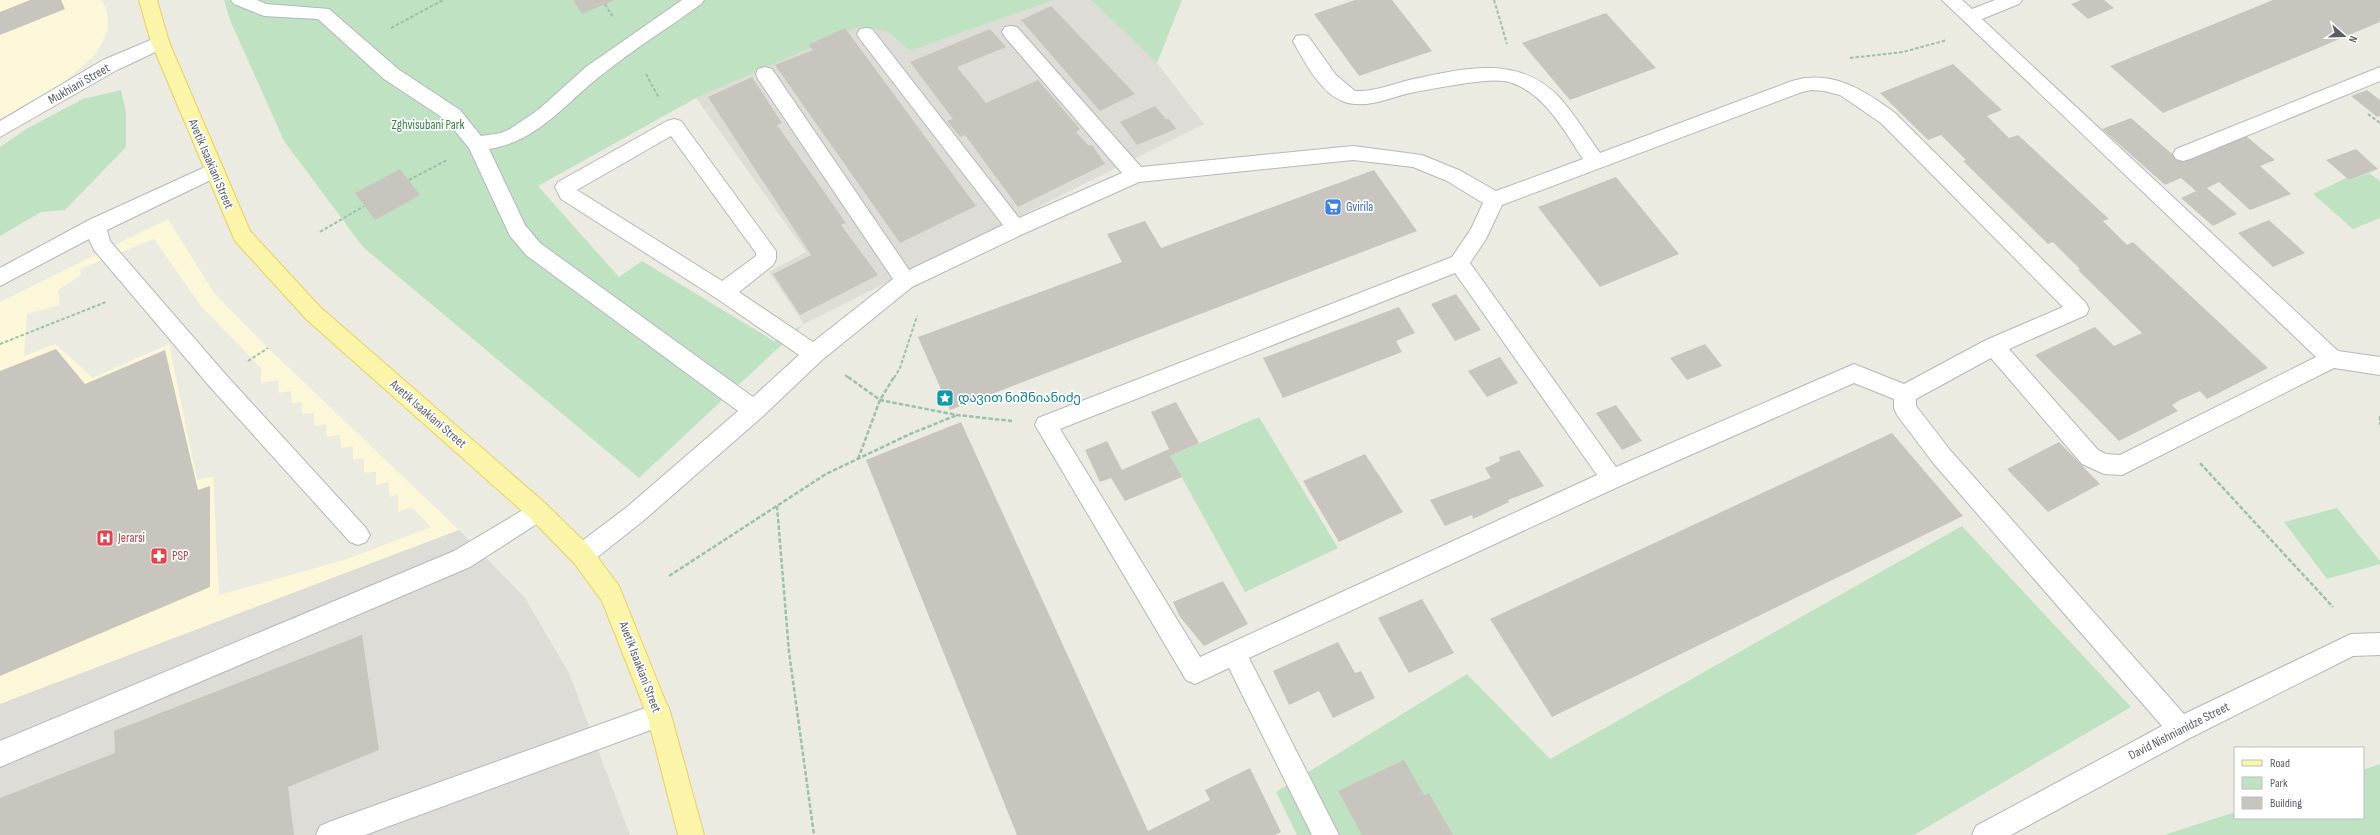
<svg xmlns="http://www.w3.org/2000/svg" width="2380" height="835" viewBox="0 0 2380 835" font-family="'Sofia Sans Condensed','Noto Sans Georgian',sans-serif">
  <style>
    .commercial { fill: #fbf7d8; fill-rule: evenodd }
    .industrial { fill: #dedcd6 }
    .green { fill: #bfe2c3 }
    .building { fill: #c8c5bf }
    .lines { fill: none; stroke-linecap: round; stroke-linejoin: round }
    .minor-casing { stroke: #b4b7bb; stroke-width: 2 }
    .major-casing { stroke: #e8d05f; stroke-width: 2 }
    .path-far1 { stroke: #99c2a9; stroke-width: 2; stroke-dasharray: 3.5 2; stroke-linecap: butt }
    .path { stroke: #99c2a9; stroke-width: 2.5; stroke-dasharray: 4.5 2; stroke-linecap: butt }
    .minor { fill: #fff; fill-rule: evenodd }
    .major { fill: #faf5a9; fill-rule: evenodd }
    .labels { text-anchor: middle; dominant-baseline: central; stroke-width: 3.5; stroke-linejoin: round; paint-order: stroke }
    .street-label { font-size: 13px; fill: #5a5d62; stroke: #fff }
    .park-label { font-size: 13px; fill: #3a8145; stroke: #fff }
    .shop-label { font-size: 13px; fill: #366cbe; stroke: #fff; text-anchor: start }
    .culture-label { font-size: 13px; fill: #0d838f; stroke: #fff; text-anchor: start }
    .health-label { font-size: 13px; fill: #be3a42; stroke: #fff; text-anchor: start }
  </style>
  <rect width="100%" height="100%" fill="#ecebe2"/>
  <g class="commercial">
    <path d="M0,0H102L107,11L108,30L96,54L62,84L0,119Z"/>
    <path d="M168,219L214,293L268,348L459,530L0,704V302ZM154,239L201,306L261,368V383L278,380L279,393L291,391L292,403L302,402V414L314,413V426L326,424L327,437L340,435L341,448L353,446V460L364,458V473L376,472V485L388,482L390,497L398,494V512L412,507L431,527L347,559L219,595L213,477L197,480L169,344L93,378L55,344L24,356L27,314L60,305L58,290L81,275L80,269Z"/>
  </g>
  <g class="industrial">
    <path d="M1054,0H1091L1157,63L1204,124L804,324L769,272L806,252L696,98L860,25L888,32L910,51Z"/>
    <path d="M459,530L525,598L569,673L630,835H0V704Z"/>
  </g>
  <g class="green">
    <path d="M224,0H1054L910,51L888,32L860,26L696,98L538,186L619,277L642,261L774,341L804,324L639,478L363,247L284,141L230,20Z"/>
    <path d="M1091,0H1182L1157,63Z"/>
    <path d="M121,90L126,112V147L65,210L41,212L0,236V147L28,128L83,99Z"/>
    <path d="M2369,173L2380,181V218L2353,229L2313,194L2346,178L2349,180Z"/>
    <path d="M1259,417L1338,548L1245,592L1170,456Z"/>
    <path d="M2337,508L2380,561V564L2327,579L2284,522Z"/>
    <path d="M1962,526L2131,707L1914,835H1297L1276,792L1467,674L1550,759Z"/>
    <path d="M2380,764V835H2164L2235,812V818H2363V770Z"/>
  </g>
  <g class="building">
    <path d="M30,0H61L65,9L0,35V12Z"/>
    <path d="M573,0H615L582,14Z"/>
    <path d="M1355,0H1392L1432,51L1359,76L1314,14Z"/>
    <path d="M2081,0H2104L2114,8L2088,19L2071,4Z"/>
    <path d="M2273,0H2380V22L2163,113L2110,66Z"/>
    <path d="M1051,6L1135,94L1100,111L1021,20Z"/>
    <path d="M1606,13L1656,68L1570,100L1522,43Z"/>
    <path d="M845,28L976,206L900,243L775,65L813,50L808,45Z"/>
    <path d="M990,29L1006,47L957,67L986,103L1038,80L1080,129L1076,132L1089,146L1092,145L1105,164L1018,207L965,135L960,137L947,121L953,119L910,62Z"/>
    <path d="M1953,64L2002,110L1987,116L2009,138L2018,135L2109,219L2103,221L2127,245L2133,242L2268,368L2207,399L2200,391L2180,400L2172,405L2178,411L2119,441L2035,355L2095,327L2114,346L2142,333L2078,270L2080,269L2053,242L2048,244L1963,161L1966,160L1941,135L1928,140L1880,93Z"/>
    <path d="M752,77L782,123L777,125L846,223L841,225L878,275L800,315L773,274L811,255L708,97Z"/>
    <path d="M2367,90L2380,100V116L2377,117L2351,96Z"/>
    <path d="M1155,106L1166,119H1169L1176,129L1137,145L1120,122Z"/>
    <path d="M2131,118L2180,161L2246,136L2275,160L2260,166L2291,194L2250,210L2219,182L2207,188L2237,214L2213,226L2181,198L2196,191L2181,178L2165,185L2102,129Z"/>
    <path d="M2356,149L2378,169L2349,180L2326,160Z"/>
    <path d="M400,169L420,195L375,220L355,193Z"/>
    <path d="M1374,170L1417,231L950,410L918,337L1122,262L1107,234L1145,221L1161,248Z"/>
    <path d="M1616,177L1679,254L1600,287L1538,207Z"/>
    <path d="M2269,220L2305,253L2273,267L2238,233Z"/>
    <path d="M1456,294L1481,330L1455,341L1431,304Z"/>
    <path d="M1399,307L1415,333L1396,341L1402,352L1283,398L1263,358Z"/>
    <path d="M1705,344L1722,366L1687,380L1670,358Z"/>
    <path d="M56,349L85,384L165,350L198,490L210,486V587L0,676V371Z"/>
    <path d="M1500,357L1518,383L1487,397L1468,371Z"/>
    <path d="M1176,402L1199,443L1170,456L1182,477L1125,501L1111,478L1100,482L1085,450L1107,441L1122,470L1169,449L1151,412Z"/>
    <path d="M1616,405L1642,441L1622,450L1596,413Z"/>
    <path d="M961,422L1148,831L1210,800L1205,790L1250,768L1281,832L1275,835H1017L866,460Z"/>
    <path d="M1892,433L1963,516L1552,717L1490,619Z"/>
    <path d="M2059,442L2100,484L2048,512L2007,469Z"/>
    <path d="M1519,450L1544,486L1508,500L1509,502L1473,519L1472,515L1445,526L1430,500L1491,478L1485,468L1500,461L1499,457Z"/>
    <path d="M1365,454L1403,512L1339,542L1303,481Z"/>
    <path d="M1223,581L1248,624L1204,646L1180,617L1173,602Z"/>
    <path d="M1422,599L1454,653L1409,673L1378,618Z"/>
    <path d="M362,635L379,750L288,787L294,835H0V798L115,753L114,731Z"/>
    <path d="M1338,642L1355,673L1361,671L1375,698L1333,718L1319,691L1289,705L1273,671Z"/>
    <path d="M1404,760L1424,795L1429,793L1453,835H1362L1338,791Z"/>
  </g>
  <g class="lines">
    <g class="minor-casing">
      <g id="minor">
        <path d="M231,0H257L266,4L329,9L398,69L460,110L481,136L501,133L510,129L538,110L586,67L682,0H704L701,4C668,28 631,51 599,77C564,105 536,142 489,149L525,225L540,243L753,397L799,355L716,298L561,199L555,187L558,182L667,121L674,119L681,121L776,251V259L773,265L739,292L813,342L893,279L758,79L756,74L758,69L765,67L772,69L909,270L1003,225L860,39L857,34L860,29L866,28L872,29L1019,218L1122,173L1005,37L1002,32L1005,27L1011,26L1017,27L1141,167L1353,146L1422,155L1461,171L1496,191L1583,159C1565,132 1545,94 1512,83C1499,78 1480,82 1467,83C1448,86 1429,89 1410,93C1388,98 1365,110 1342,101C1320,92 1304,61 1293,41L1296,36L1302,35L1308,36L1336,75L1355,91C1375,92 1395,83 1414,79C1465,68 1518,55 1558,96C1574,113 1586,134 1600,153L1792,81C1832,69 1864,90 1895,113L2086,303L2089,309L2086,315L2009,349L2098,450L2106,454L2120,455L2316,357L1942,0H1962L1972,9L1995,0H2022L2019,4L1982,19L2338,351L2380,357V375L2334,368L2122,475L2104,474L2082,464L1991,358L1916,399V406L1950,450L2184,714L2351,634L2380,633V655L2353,656L2190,738L2011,835H1972L1976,826L2162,726L1934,464L1897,415L1894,408V399L1854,383L1620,486L1249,658L1339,835H1312L1229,668L1195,684L1186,680L1035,425L1038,418L1452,257L1471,229L1483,203L1447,181L1413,167L1353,160L1139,182L1023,234L912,287L822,360L762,417L643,521L590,563L582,566L574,563L570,555L574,547L627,507L738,411L526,255L510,236L469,148L446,120L384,79L318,19L264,16L234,4ZM1812,90L1824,91L1840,95L1881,123L2063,307L1986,340L1904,384L1854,364L1616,467L1470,263L1486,239L1502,205L1802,92ZM671,136L756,253V256L722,281L577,190ZM1455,273L1597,475L1200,657L1060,429Z"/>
        <path d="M160,36L166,37L169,42L166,47L117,70L0,137V121L103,60Z"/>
        <path d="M2380,67V81L2190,159L2183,161L2176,159L2173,154L2176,149Z"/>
        <path d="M214,163L221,165L224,170L221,175L107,230L110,241L227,376L366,528L370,535L366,542L358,545L350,542L211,388L94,250L89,239L0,286V268L89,220Z"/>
        <path d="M538,501L546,504L549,511L546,518L470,567L0,767V741L454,551Z"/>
        <path d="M659,703L668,706L671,715L668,724L659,727L365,835H316L320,826L329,822Z"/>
      </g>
    </g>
    <g class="major-casing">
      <path id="major" d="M139,0H157L169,42L250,231L320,307L546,504L590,547L619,586L671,715L704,835H678L647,715L602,601L574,563L530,518L306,319L235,241L151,42Z"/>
    </g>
    <g class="path-far1">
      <path d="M1494,0L1507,44"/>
      <path d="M605,4L613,17"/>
      <path d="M391,28L443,0"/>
      <path d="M1850,58L1903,52L1947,40"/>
      <path d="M646,74L659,98"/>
      <path d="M2368,114L2380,123"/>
      <path d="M409,180L447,160"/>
      <path d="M320,232L364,206"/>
      <path d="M0,344L106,302"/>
      <path d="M248,361L268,348"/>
      <path d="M845,375L849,378"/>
      <path d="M894,378L900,368L917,316"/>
    </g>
    <g class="path">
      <path d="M848,377L880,400L957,415L1012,421"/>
      <path d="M2380,416V425"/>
      <path d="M858,459L880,400L894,377"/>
      <path d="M2200,463L2333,607"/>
      <path d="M777,506L789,652L814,835"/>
      <path d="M669,576L826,474L910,434L957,415"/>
    </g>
    <use href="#minor" class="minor"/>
    <use href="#major" class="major"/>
  </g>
  <defs>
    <g id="supermarket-square" transform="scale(0.9)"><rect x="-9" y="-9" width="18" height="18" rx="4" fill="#3f7fe0" stroke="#fff"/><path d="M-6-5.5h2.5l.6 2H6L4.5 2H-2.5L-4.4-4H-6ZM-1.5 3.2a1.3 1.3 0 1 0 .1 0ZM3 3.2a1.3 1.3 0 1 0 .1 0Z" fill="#fff"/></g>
    <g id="sight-square" transform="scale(0.9)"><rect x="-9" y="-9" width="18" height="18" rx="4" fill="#0f9aa8" stroke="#fff"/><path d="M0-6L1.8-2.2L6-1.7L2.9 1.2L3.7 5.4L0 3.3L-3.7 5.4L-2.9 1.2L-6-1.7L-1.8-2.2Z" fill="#fff"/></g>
    <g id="hospital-square" transform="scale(0.9)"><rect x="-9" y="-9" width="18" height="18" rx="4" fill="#e0444e" stroke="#fff"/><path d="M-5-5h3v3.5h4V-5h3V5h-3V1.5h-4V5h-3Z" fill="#fff"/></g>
    <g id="pharmacy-square" transform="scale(0.9)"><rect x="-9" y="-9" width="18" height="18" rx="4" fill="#e0444e" stroke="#fff"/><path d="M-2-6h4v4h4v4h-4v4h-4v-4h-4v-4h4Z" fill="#fff"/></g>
  </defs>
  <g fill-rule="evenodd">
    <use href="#supermarket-square" x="1333" y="207"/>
    <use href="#sight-square" x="945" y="398"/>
    <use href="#hospital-square" x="105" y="538"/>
    <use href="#pharmacy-square" x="159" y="556"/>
  </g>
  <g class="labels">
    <g class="street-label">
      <text transform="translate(79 84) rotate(-30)">Mukhiani Street</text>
      <text transform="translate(211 164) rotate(67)">Avetik Isaakiani Street</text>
      <text transform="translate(428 414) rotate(41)">Avetik Isaakiani Street</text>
      <text transform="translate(640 667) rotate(69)">Avetik Isaakiani Street</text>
      <text transform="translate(2179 731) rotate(-27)">David Nishnianidze Street</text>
    </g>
    <g class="park-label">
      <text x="428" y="125">Zghvisubani Park</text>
    </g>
    <g class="shop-label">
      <text x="1346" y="207">Gvirila</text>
    </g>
    <g class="culture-label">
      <text x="958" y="398">დავით ნიშნიანიძე</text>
    </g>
    <g class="health-label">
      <text x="118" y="538">Jerarsi</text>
      <text x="172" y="556">PSP</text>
    </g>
  </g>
  <rect x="2234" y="747" width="130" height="72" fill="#ffffff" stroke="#bdbec0"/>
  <rect x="2242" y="760" width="20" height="6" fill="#faf5a9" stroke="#bdbec0"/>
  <text x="2270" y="767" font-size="12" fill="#5a5d62">Road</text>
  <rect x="2242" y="777" width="20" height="12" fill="#bfe2c3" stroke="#bdbec0"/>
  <text x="2270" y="787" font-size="12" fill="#5a5d62">Park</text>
  <rect x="2242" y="797" width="20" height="12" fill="#c8c5bf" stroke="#bdbec0"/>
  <text x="2270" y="807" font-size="12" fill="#5a5d62">Building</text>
  <g transform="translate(2344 36) rotate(110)" stroke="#ffffff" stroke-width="3" paint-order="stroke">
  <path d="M0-3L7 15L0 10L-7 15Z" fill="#5a5d62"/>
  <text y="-6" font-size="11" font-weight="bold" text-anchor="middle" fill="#5a5d62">N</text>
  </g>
</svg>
